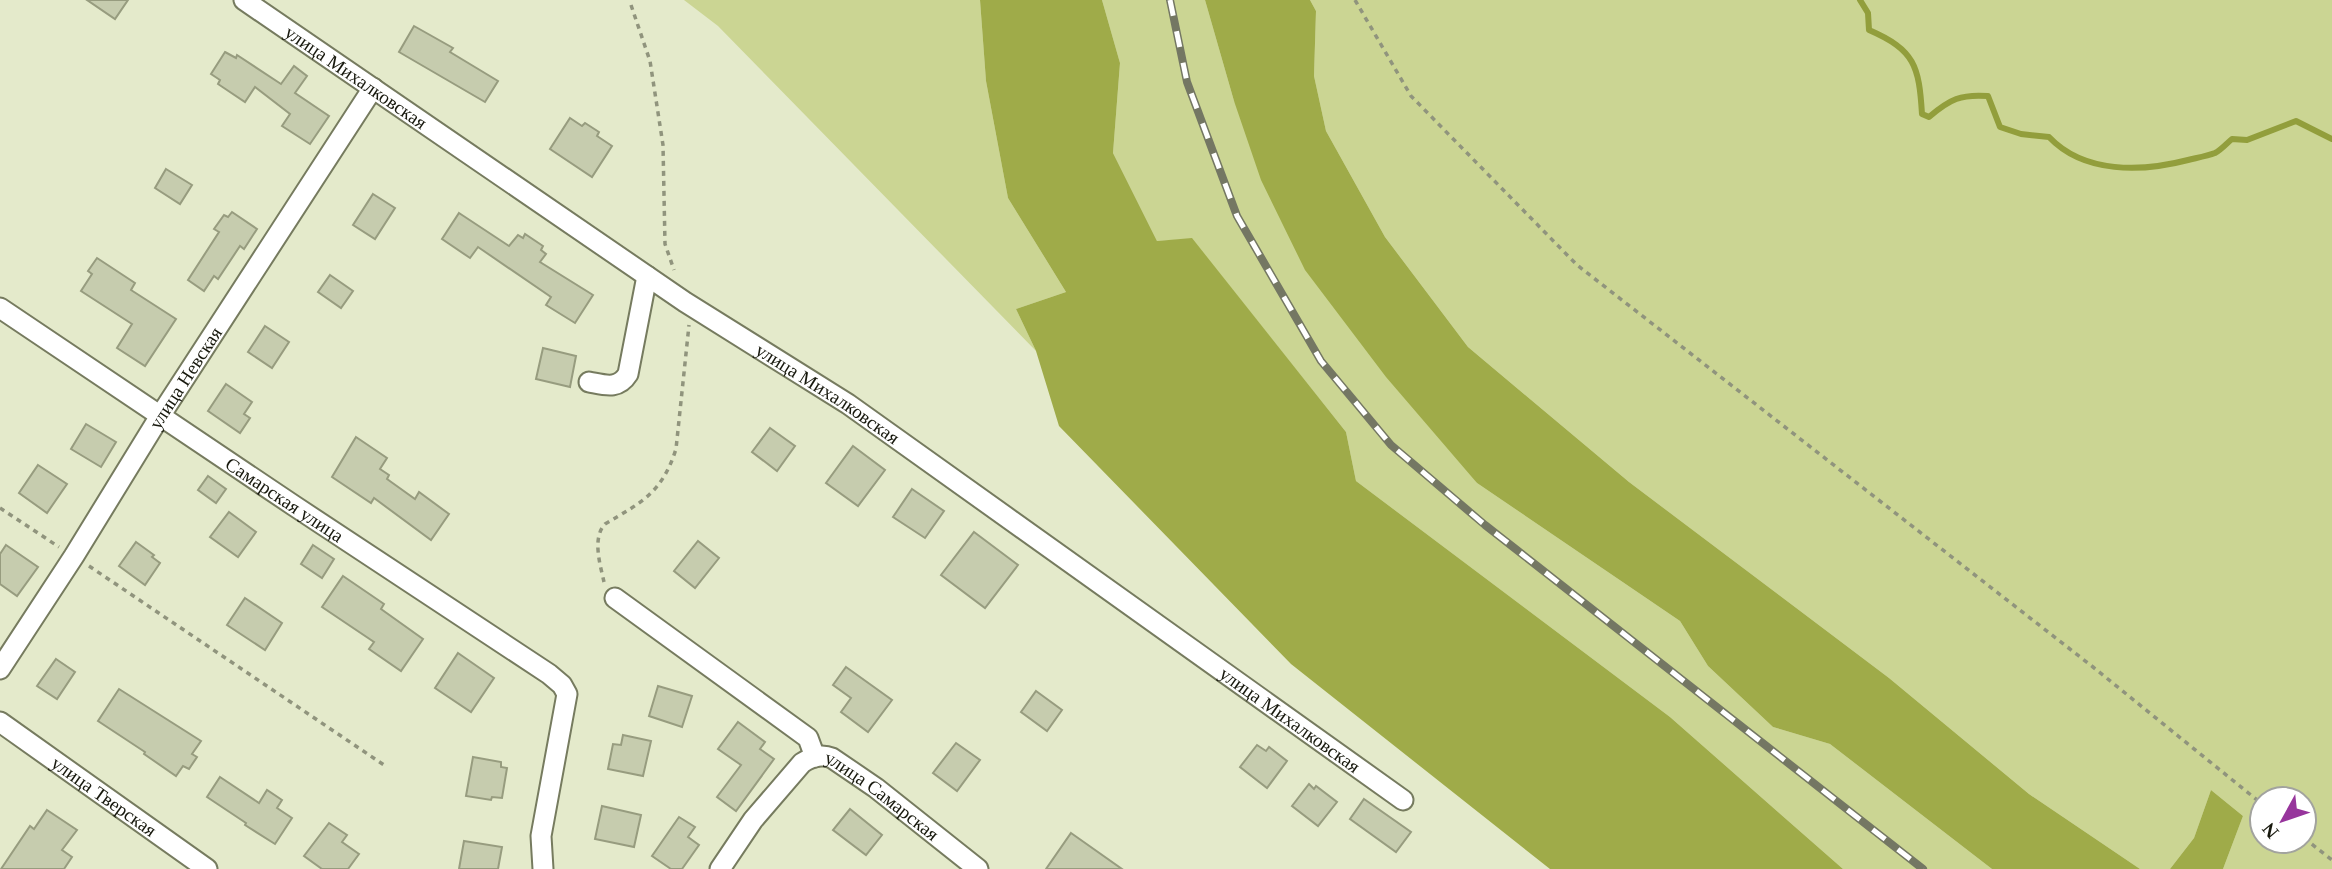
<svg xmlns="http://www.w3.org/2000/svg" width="2332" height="869" viewBox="0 0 2332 869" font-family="Georgia,serif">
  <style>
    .green { fill: #cbd593; fill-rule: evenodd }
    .forest { fill: #9fab49 }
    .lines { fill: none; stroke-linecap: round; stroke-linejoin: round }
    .stream { stroke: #929e3c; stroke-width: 6 }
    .building { fill: #c6ccae; stroke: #979c7f; stroke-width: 2 }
    .minor-casing { stroke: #767b5f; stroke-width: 23 }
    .path { stroke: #90947d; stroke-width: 3.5; stroke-dasharray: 5 5; stroke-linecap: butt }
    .minor { stroke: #fff; stroke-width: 19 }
    .rail-casing { stroke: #747763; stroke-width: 8 }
    .rail { stroke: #fff; stroke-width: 5; stroke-dasharray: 16; stroke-linecap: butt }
    .labels { text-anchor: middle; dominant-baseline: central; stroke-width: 7; stroke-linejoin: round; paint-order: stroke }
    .street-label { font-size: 19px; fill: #17180d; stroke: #fff }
  </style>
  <rect width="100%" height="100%" fill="#e4eacb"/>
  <g class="green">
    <path d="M684,0H980L986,81L1008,198L1066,292L1016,309L1036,351L718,26Z"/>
    <path d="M1102,0H1205L1234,101L1477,483L1680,621L1708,666L1773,727L1830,744L1992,869H1843L1670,717L1356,481L1346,432L1192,239L1157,241L1113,153L1120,63Z"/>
    <path d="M1310,0H2332V869H2223L2243,816L2211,790L2194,838L2170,869H2140L2029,794L1889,678L1629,482L1468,347L1385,237L1326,131L1314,76L1316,11ZM2262,799H2304V841H2262Z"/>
  </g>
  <g class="forest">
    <path d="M980,0H1102L1120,63L1113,153L1157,241L1192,238L1346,432L1356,481L1670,717L1843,869H1550L1291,664L1059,426L1036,351L1016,309L1066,292L1008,198L986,81Z"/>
    <path d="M1205,0H1310L1316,11L1314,76L1326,131L1385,237L1468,347L1629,482L1889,678L2029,794L2140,869H1992L1830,744L1773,727L1708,666L1680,621L1477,483L1386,377L1305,270L1261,180L1234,101Z"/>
    <path d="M2211,790L2243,816L2223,869H2170L2194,838Z"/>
  </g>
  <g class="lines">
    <path class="stream" d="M1860,0L1868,13L1869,30C1915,50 1919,66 1922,114L1929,117C1950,99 1961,94 1988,96L2000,127L2021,134L2049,137C2084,174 2142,172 2188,160C2196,158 2207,156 2215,153C2221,150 2227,143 2232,139L2247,140L2296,121L2332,139"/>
  </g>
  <g class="building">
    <path d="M87,0H128L115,19Z"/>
    <path d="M414,26L453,48L450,52L498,81L485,102L399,52Z"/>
    <path d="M225,52L236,58L237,55L281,84L294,66L307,76L295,93L329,116L310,144L282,126L290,114L255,87L245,102L218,84L220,80L211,74Z"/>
    <path d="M570,118L582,126L585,123L599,132L597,136L612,146L592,177L550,149Z"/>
    <path d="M166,169L192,185L180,204L155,188Z"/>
    <path d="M373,194L395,208L375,239L353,225Z"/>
    <path d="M232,212L257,229L244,249L240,246L218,279L214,276L204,291L188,280L219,232L214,229L224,215L228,217Z"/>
    <path d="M459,213L509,246L518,235L523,238L525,234L543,246L541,250L546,254L540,262L593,295L575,323L546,305L551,297L478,247L470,258L442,239Z"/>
    <path d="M97,258L135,283L131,290L176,319L145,366L117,348L132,324L81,291L92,274L88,271Z"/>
    <path d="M330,275L353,291L341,308L318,292Z"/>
    <path d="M265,326L289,342L272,368L248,352Z"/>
    <path d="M543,348L576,356L570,387L536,379Z"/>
    <path d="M226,384L252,402L244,414L250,418L240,433L208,411Z"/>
    <path d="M86,424L116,442L101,467L71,449Z"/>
    <path d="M770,428L795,446L777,471L752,452Z"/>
    <path d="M356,437L387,458L380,469L389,475L387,479L415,499L419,492L449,514L431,540L374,498L371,503L332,477Z"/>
    <path d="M853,446L885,470L858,506L826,483Z"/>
    <path d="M38,465L67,484L47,513L19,493Z"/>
    <path d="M208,476L226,489L216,503L198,490Z"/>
    <path d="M912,489L944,511L925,538L893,517Z"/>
    <path d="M229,512L256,532L238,557L210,537Z"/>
    <path d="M974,532L1018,565L985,608L941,575Z"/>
    <path d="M698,541L719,558L695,588L674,571Z"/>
    <path d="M136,542L154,555L152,557L160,563L145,585L119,566Z"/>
    <path d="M6,545L38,567L17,596L0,584V554Z"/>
    <path d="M313,545L334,559L322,578L301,564Z"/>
    <path d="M343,576L384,604L381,609L423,639L401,671L369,649L374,642L322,607Z"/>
    <path d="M245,598L282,623L265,650L227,625Z"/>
    <path d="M458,653L494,678L471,712L435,688Z"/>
    <path d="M56,659L75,672L57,699L37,686Z"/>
    <path d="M846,667L892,700L868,732L841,712L851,698L833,685Z"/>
    <path d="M658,686L692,696L682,727L649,716Z"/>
    <path d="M119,689L201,741L192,754L197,757L189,769L183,766L176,776L144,754L145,752L98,721Z"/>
    <path d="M1036,691L1062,710L1047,731L1021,712Z"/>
    <path d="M738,722L765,742L760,749L774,759L736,811L717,797L741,765L718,749Z"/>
    <path d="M623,735L651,741L643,776L608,769L613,744L621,745Z"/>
    <path d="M956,743L980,760L957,791L933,773Z"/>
    <path d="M1257,745L1266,751L1269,747L1287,761L1267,788L1240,767Z"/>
    <path d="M473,757L501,762V767L507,768L502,798L492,797L491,800L466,796Z"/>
    <path d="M220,777L259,803L267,790L282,800L277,808L292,818L275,844L245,825L246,823L207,797Z"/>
    <path d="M1309,784L1314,789L1316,786L1337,802L1318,826L1292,806Z"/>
    <path d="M1364,799L1411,832L1396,852L1350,819Z"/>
    <path d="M602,806L641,815L634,847L595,839Z"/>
    <path d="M850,809L882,835L866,855L833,830Z"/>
    <path d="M47,810L77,830L62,850L72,857L64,869H1L30,826L34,829Z"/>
    <path d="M679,817L695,827L688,837L699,845L682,869H671L652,856Z"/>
    <path d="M329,823L347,835L342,842L359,854L348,869H322L304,856Z"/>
    <path d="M1071,833L1122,869H1046Z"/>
    <path d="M464,841L502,847L498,869H459Z"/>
  </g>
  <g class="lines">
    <g class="minor-casing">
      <g id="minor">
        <path id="s1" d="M244,0L685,302L848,404L1403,800"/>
        <path id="s2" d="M0,308L293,505L549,674L562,685L567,694L541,836L543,869"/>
        <path d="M589,382C605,385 618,390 628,374L647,276"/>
        <path d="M615,598L808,738L815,757"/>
        <path id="s3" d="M0,669L74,556L160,416L373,88"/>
        <path id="s4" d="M0,722L207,869"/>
        <path id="s5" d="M720,869L753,820L802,763C811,757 822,754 832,758L876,788L978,869"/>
      </g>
    </g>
    <g class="path">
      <path d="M1355,0L1411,96L1577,265L2093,667L2262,804"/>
      <path d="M631,5L650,61L663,145L665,244L674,270"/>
      <path d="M0,508L59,547"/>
      <path d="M89,566L384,765"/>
      <path d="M604,582C600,564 592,538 605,524C642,502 662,493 676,449L689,325"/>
      <path d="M2304,838L2332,860"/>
    </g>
    <use href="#minor" class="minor"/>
    <g class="rail-casing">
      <path id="rail" d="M1170,0L1187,82L1237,216L1321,361L1391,445L1485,525L1923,869"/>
    </g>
    <use href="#rail" class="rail"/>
  </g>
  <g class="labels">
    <g class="street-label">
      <text stroke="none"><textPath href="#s1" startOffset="136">улица Михалковская</textPath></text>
      <text stroke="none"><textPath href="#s3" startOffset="345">улица Невская</textPath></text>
      <text stroke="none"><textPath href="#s1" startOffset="704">улица Михалковская</textPath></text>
      <text stroke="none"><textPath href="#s2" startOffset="343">Самарская улица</textPath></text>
      <text stroke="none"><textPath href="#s1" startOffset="1270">улица Михалковская</textPath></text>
      <text stroke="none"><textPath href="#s4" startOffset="128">улица Тверская</textPath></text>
      <text stroke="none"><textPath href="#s5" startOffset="228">улица Самарская</textPath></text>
    </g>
  </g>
  <g transform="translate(2283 820) rotate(230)"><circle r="33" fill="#ffffff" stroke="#a2a39e" stroke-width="2"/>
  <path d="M0-5L12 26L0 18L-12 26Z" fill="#97359c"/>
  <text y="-10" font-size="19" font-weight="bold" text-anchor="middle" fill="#17180d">N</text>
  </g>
</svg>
